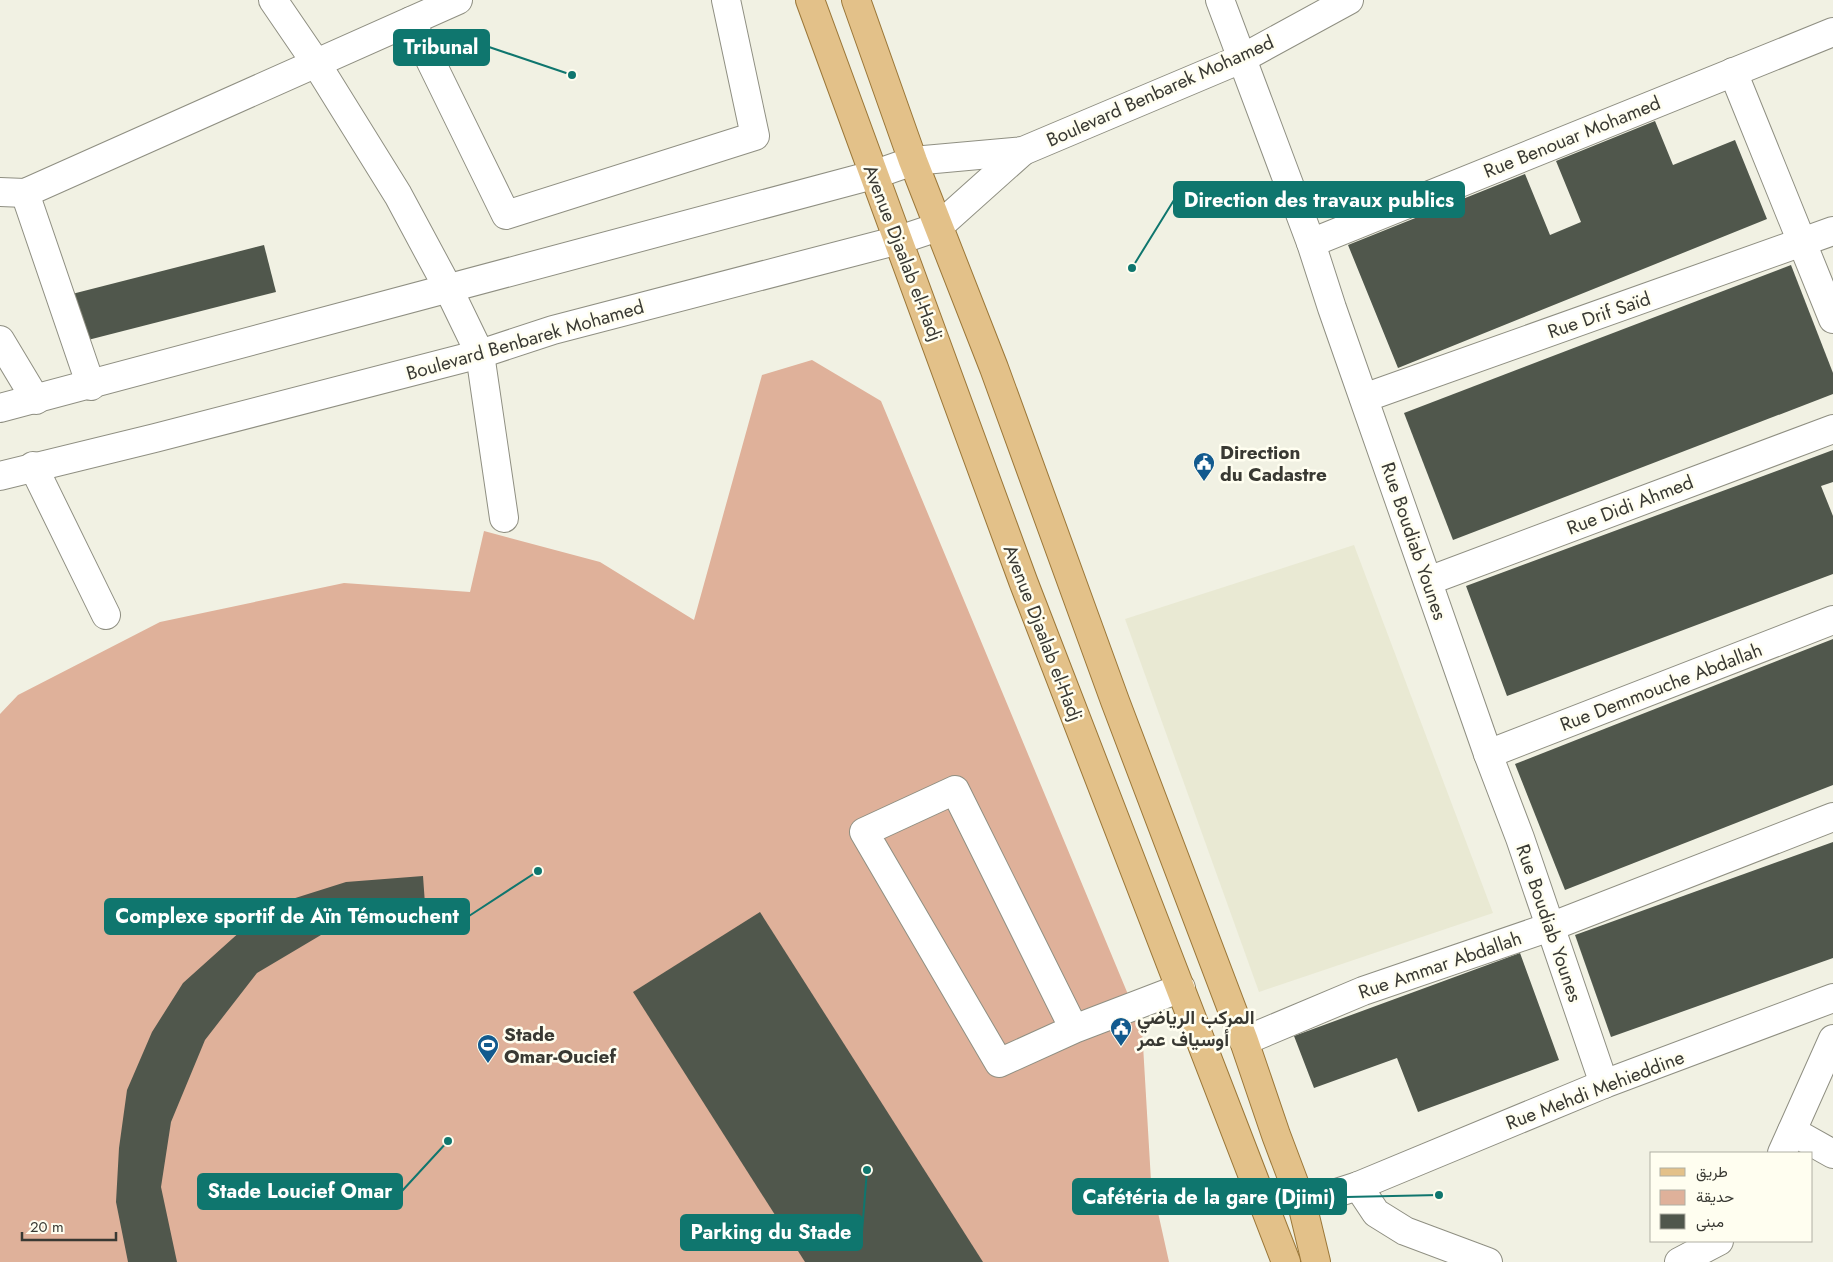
<svg xmlns="http://www.w3.org/2000/svg" width="1833" height="1262" viewBox="0 0 1833 1262" font-family="Jost,Vazirmatn,sans-serif">
  <style>
    .built { fill: #e9e9d3 }
    .green { fill: #dfb19a }
    .building { fill: #50574c }
    .lines { fill: none; stroke-linecap: round; stroke-linejoin: round }
    .minor-casing { stroke: #8f8f82; stroke-width: 30 }
    .major-casing { stroke: #9b7738; stroke-width: 30 }
    .minor { stroke: #fff; stroke-width: 28 }
    .major { stroke: #e3c189; stroke-width: 28 }
    .labels { text-anchor: middle; dominant-baseline: central; stroke-width: 5; stroke-linejoin: round; paint-order: stroke }
    .street-label { font-size: 19px; fill: #393933; stroke: #fffef0 }
    .poi-label { font-size: 19px; font-weight: bold; fill: #393933; stroke: #fffef0; text-anchor: start }
    .leader { fill: none; stroke: #0f766e; stroke-width: 2 }
    .callout-dot { fill: #0f766e; stroke: #fffef0; stroke-width: 2 }
    .callout { fill: #0f766e; stroke: #0f766e; stroke-width: 2 }
    .callout-label { font-size: 20px; text-anchor: middle; font-weight: bold; fill: #fff }
  </style>
  <rect width="100%" height="100%" fill="#f1f1e3"/>
  <path class="built" d="M1354,545L1493,913L1259,992L1125,619Z"/>
  <path class="green" d="M812,360L881,401L1142,1028L1151,1181L1169,1262H0V714L18,695L160,622L344,583L470,592L484,531L600,562L694,620L762,375Z"/>
  <g class="building">
    <path d="M1655,121L1673,165L1735,140L1767,219L1398,368L1348,245L1525,174L1550,235L1581,222L1556,161Z"/>
    <path d="M264,245L276,292L84,341L72,294Z"/>
    <path d="M1791,265L1833,373V394L1453,540L1404,413Z"/>
    <path d="M1833,450V482L1821,486L1833,516V574L1507,696L1466,586Z"/>
    <path d="M1833,639V785L1565,890L1515,764Z"/>
    <path d="M1833,842V958L1611,1037L1575,935Z"/>
    <path d="M423,876L426,918L321,935L257,973L205,1040L171,1122L161,1187L177,1262H128L116,1202L119,1148L127,1090L152,1032L183,983L242,930L289,900L346,882Z"/>
    <path d="M760,912L983,1262H805L633,992Z"/>
    <path d="M1520,953L1559,1060L1418,1112L1397,1058L1314,1088L1294,1036Z"/>
  </g>
  <g class="lines">
    <g class="minor-casing">
      <g id="minor">
        <path d="M273,0L316,63L398,195L449,290L480,354L504,518"/>
        <path d="M1220,0L1311,243L1332,308L1488,754L1520,838L1604,1084"/>
        <path d="M411,21L506,215L755,136L726,0"/>
        <path d="M1733,72L1833,319"/>
        <path d="M0,192L25,193L458,0"/>
        <path d="M25,193L91,386"/>
        <path d="M1311,243L1833,32"/>
        <path d="M0,340L36,400"/>
        <path d="M1364,398L1833,231"/>
        <path d="M0,408L873,175L913,161L1023,151L1241,59L1349,0"/>
        <path d="M33,466L106,615"/>
        <path d="M0,476L155,438L480,354L553,330L899,240L938,227L1023,151"/>
        <path d="M1428,581L1833,429"/>
        <path d="M1488,754L1833,620"/>
        <path d="M1074,1029L955,790L864,832L999,1063L1074,1029L1181,988"/>
        <path d="M1244,1041L1363,991L1550,927L1833,817"/>
        <path d="M1792,1131L1833,1154"/>
        <path d="M1782,1153L1833,1039"/>
        <path d="M1358,1186L1376,1213L1405,1231L1488,1262"/>
        <path d="M1302,1204L1358,1186L1604,1084L1833,998"/>
        <path d="M1679,1262L1719,1241"/>
      </g>
    </g>
    <g class="major-casing">
      <g id="major">
        <path d="M810,0L1023,581L1286,1262"/>
        <path d="M856,0L913,161L994,368L1115,701L1244,1041L1276,1135L1302,1204L1316,1262"/>
      </g>
    </g>
    <use href="#minor" class="minor"/>
    <use href="#major" class="major"/>
  </g>
  <defs>
    <g id="civic-pin" transform="scale(1.125)"><path d="M0 17L-7.5 6A9.5 9.5 0 1 1 7.5 6Z" fill="#125a8e" stroke="#fffef0"/><path d="M-.6-6.5H3V-4.5H.6V-3L4-1V1h2V6H-6V1h2V-1L-.6-3ZM-1.2 2.5V6h2.4V2.5Z" fill="#fff"/></g>
    <g id="stadium-pin" transform="scale(1.125)"><path d="M0 17L-7.5 6A9.5 9.5 0 1 1 7.5 6Z" fill="#125a8e" stroke="#fffef0"/><path d="M0-5a6.5 5 0 1 0 0 10a6.5 5 0 1 0 0-10ZM-3.5-1.8h7v3.6h-7Z" fill="#fff"/></g>
  </defs>
  <g fill-rule="evenodd">
    <use href="#civic-pin" x="1204" y="463"/>
    <use href="#civic-pin" x="1121" y="1028"/>
    <use href="#stadium-pin" x="488" y="1045"/>
  </g>
  <g class="labels">
    <g class="street-label">
      <text transform="translate(1160 91) rotate(-24)">Boulevard Benbarek Mohamed</text>
      <text transform="translate(1572 137) rotate(-22)">Rue Benouar Mohamed</text>
      <text transform="translate(903 253) rotate(69)">Avenue Djaalab el-Hadj</text>
      <text transform="translate(1599 315) rotate(-19)">Rue Drif Saïd</text>
      <text transform="translate(525 340) rotate(-16)">Boulevard Benbarek Mohamed</text>
      <text transform="translate(1630 505) rotate(-21)">Rue Didi Ahmed</text>
      <text transform="translate(1414 541) rotate(71)">Rue Boudiab Younes</text>
      <text transform="translate(1043 633) rotate(69)">Avenue Djaalab el-Hadj</text>
      <text transform="translate(1661 687) rotate(-21)">Rue Demmouche Abdallah</text>
      <text transform="translate(1549 923) rotate(71)">Rue Boudiab Younes</text>
      <text transform="translate(1440 965) rotate(-19)">Rue Ammar Abdallah</text>
      <text transform="translate(1595 1090) rotate(-21)">Rue Mehdi Mehieddine</text>
    </g>
    <g class="poi-label">
      <text x="1220" y="452">Direction<tspan x="1220" dy="22">du Cadastre</tspan></text>
      <text x="1137" y="1017">المركب الرياضي<tspan x="1137" dy="22">أوسياف عمر</tspan></text>
      <text x="504" y="1034">Stade<tspan x="504" dy="22">Omar-Oucief</tspan></text>
    </g>
  </g>
  <path class="leader" d="M572 75L489 47M1132 268L1174 200M538 871L469 916M448 1141L402 1191M1439 1195L1346 1197M867 1170L862 1232"/>
  <g class="callout-dot">
    <circle cx="572" cy="75" r="5"/>
    <circle cx="1132" cy="268" r="5"/>
    <circle cx="538" cy="871" r="5"/>
    <circle cx="448" cy="1141" r="5"/>
    <circle cx="1439" cy="1195" r="5"/>
    <circle cx="867" cy="1170" r="5"/>
  </g>
  <g class="callout">
    <rect x="394" y="30" width="95" height="35" rx="5"/>
    <rect x="1174" y="182" width="290" height="35" rx="5"/>
    <rect x="105" y="899" width="364" height="35" rx="5"/>
    <rect x="198" y="1174" width="204" height="35" rx="5"/>
    <rect x="1073" y="1179" width="273" height="35" rx="5"/>
    <rect x="681" y="1215" width="181" height="35" rx="5"/>
  </g>
  <g class="callout-label">
    <text x="441" y="54">Tribunal</text>
    <text x="1319" y="207">Direction des travaux publics</text>
    <text x="287" y="923">Complexe sportif de Aïn Témouchent</text>
    <text x="300" y="1198">Stade Loucief Omar</text>
    <text x="1209" y="1204">Cafétéria de la gare (Djimi)</text>
    <text x="771" y="1239">Parking du Stade</text>
  </g>
  <rect x="1650" y="1152" width="162" height="90" fill="#fffef0" stroke="#b0afa4"/>
  <rect x="1660" y="1168" width="25" height="8" fill="#e3c189" stroke="#b0afa4"/>
  <text x="1696" y="1177" font-size="15" fill="#393933">طريق</text>
  <rect x="1660" y="1190" width="25" height="15" fill="#dfb19a" stroke="#b0afa4"/>
  <text x="1696" y="1202" font-size="15" fill="#393933">حديقة</text>
  <rect x="1660" y="1214" width="25" height="15" fill="#50574c" stroke="#b0afa4"/>
  <text x="1696" y="1227" font-size="15" fill="#393933">مبنى</text>
  <path d="M22 1232v8h94v-8" fill="none" stroke="#393933" stroke-width="2.5"/>
  <text x="30" y="1232" font-size="15" fill="#393933" stroke="#fffef0" stroke-width="4" paint-order="stroke">20 m</text>
</svg>
